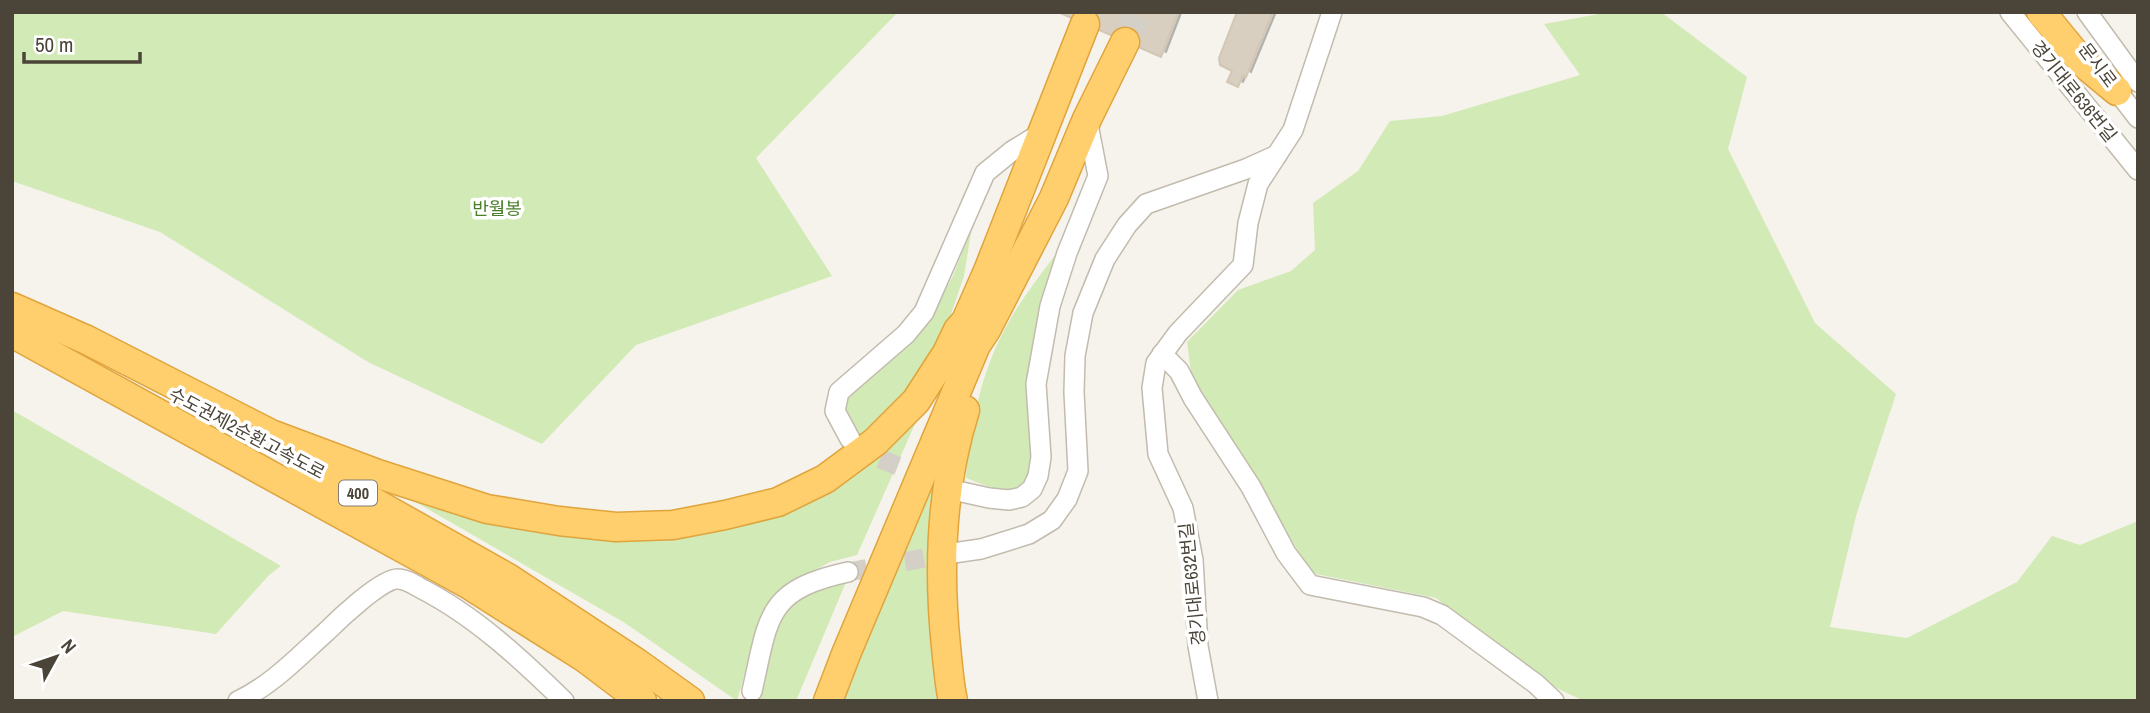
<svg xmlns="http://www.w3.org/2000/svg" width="2150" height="713" viewBox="0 0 2150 713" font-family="'Archivo Narrow','Noto Sans KR',sans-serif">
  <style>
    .green { fill: #d2eab5 }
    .building { fill: #d8cfc1; stroke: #d3c7b4; stroke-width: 2; filter: url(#shadow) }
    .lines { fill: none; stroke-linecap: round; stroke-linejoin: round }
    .minor-tunnel { stroke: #d4d0c8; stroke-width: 19; stroke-dasharray: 19 10; stroke-linecap: butt }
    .highway-tunnel { stroke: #d4d0c8; stroke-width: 28; stroke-dasharray: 28 14; stroke-linecap: butt }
    .minor-casing { stroke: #c2bbae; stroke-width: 22 }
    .highway-casing { stroke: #e0a43c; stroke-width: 31 }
    .minor { stroke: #fff; stroke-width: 19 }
    .highway { stroke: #ffcf6e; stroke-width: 28 }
    .labels { text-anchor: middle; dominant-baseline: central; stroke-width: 7; stroke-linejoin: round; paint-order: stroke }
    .shield { fill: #fff; stroke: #817c74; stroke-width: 2 }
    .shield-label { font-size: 16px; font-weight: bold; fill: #4b4439 }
    .street-label { font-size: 18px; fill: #4b4439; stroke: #fff }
    .park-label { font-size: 18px; fill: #4a7f2a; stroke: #fff }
  </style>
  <defs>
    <filter id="shadow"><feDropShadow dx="5" dy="-5" stdDeviation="0" flood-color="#0004"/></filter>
  </defs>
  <rect width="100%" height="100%" fill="#f6f3ec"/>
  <g class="green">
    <path d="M12,12H898L756,158L832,276L636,345L542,444L368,362L160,232L12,181Z"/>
    <path d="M1610,12H1661L1747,77L1728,149L1815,323L1896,394L1856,516L1830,627L1907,638L2017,582L2052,536L2080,545L2138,521V701H1584L1544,682L1436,598L1311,573L1244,458L1192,380L1187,342L1238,290L1291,271L1315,250L1313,203L1358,171L1390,121L1442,116L1580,75L1544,24Z"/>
    <path d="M972,227L964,276L951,314L930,358L907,393L859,439L844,417L846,395L934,310L953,276Z"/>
    <path d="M1058,251L1031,475C1012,500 991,487 966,478C970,427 981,372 1006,327C1020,300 1040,276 1058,251Z"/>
    <path d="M922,408L857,555L830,562L797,580L773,598L758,625L737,701L625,623L407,497L468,515L764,514Z"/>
    <path d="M12,410L281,566L269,575L216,634L63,611L12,637Z"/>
    <path d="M941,462L930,570L932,655L941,701H841Z"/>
    <path d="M846,582L796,701H756L777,620L799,595Z"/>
  </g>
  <g class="building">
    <path d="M1058,12H1177L1178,13L1161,57Z"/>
    <path d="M1237,12H1273L1246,77L1243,75L1238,87L1227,82L1232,71L1220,65L1219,58Z"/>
  </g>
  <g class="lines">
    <g class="minor-tunnel">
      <path d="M856,443L878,458L933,480"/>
      <path d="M848,572L952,553"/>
    </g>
    <path class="highway-tunnel" d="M1125,42L1138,12"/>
    <g class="minor-casing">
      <g id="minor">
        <path d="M2010,12L2138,170"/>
        <path d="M2087,12L2138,82"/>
        <path d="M2111,83L2138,118"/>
        <path d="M1162,354L1179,371L1193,398L1251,487L1286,553L1310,585L1423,607L1442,615L1536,684L1554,701"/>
        <path d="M850,439L835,411L839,392L906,334L924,312L985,173L1012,151L1043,132"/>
        <path d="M962,492L989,498L1009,500L1022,497L1032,489L1038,476L1041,457L1036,384L1050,306L1067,253L1098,176L1087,119"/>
        <path d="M953,553L981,549L1029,534L1052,520L1067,499L1078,471L1074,392L1075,356L1083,313L1105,259L1127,225L1146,204L1246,169L1277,155"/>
        <path d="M752,691C769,617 765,590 848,572"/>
        <path d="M238,701C272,685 298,657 326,632C338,620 382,578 398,579C406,579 415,585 422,589C475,616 522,660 564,701"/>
        <path d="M1208,701L1198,646L1193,560L1183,508L1158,454L1152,388L1156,363L1178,333L1243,265L1248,223L1258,184L1293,130L1332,12"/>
      </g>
    </g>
    <g class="highway-casing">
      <g id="highway">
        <path d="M2041,12L2082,62L2117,91"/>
        <path d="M12,307L87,340L271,434L378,474L487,509L559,521L616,527L673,525L725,515L778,502L825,479L875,442L916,401L947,353L958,330L966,321L988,271L1085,24"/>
        <path d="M12,333L468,584L585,658L642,701"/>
        <path d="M299,460L508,578L637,663L690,701"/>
        <path d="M828,701L846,654L976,345L986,330L1054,198L1087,119L1125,42"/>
        <path d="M953,701C949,683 948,665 946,647C938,568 941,486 965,410"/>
      </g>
    </g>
    <use href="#minor" class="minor"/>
    <use href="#highway" class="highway"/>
  </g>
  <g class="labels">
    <rect class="shield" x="339" y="480.5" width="38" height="25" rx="5"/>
    <g class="shield-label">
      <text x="358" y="493">400</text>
    </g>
    <g class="street-label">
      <text transform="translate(2098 65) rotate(53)">문시로</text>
      <text transform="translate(2074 91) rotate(51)">경기대로636번길</text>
      <text transform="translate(247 433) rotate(28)">수도권제2순환고속도로</text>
      <text transform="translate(1192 584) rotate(-96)">경기대로632번길</text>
    </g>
    <g class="park-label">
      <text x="497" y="208">반월봉</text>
    </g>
  </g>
  <rect width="2150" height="713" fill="none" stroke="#4b4439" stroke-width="28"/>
  <g transform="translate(56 657) rotate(50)" stroke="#ffffff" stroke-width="5" paint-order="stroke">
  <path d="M0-5L12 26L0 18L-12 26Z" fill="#4b4439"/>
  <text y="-10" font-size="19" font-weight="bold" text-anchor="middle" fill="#4b4439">N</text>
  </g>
  <path d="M24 52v10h116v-10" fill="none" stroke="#4b4439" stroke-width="3.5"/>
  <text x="35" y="52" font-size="21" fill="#4b4439" stroke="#ffffff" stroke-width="5" paint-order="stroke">50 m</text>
</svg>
